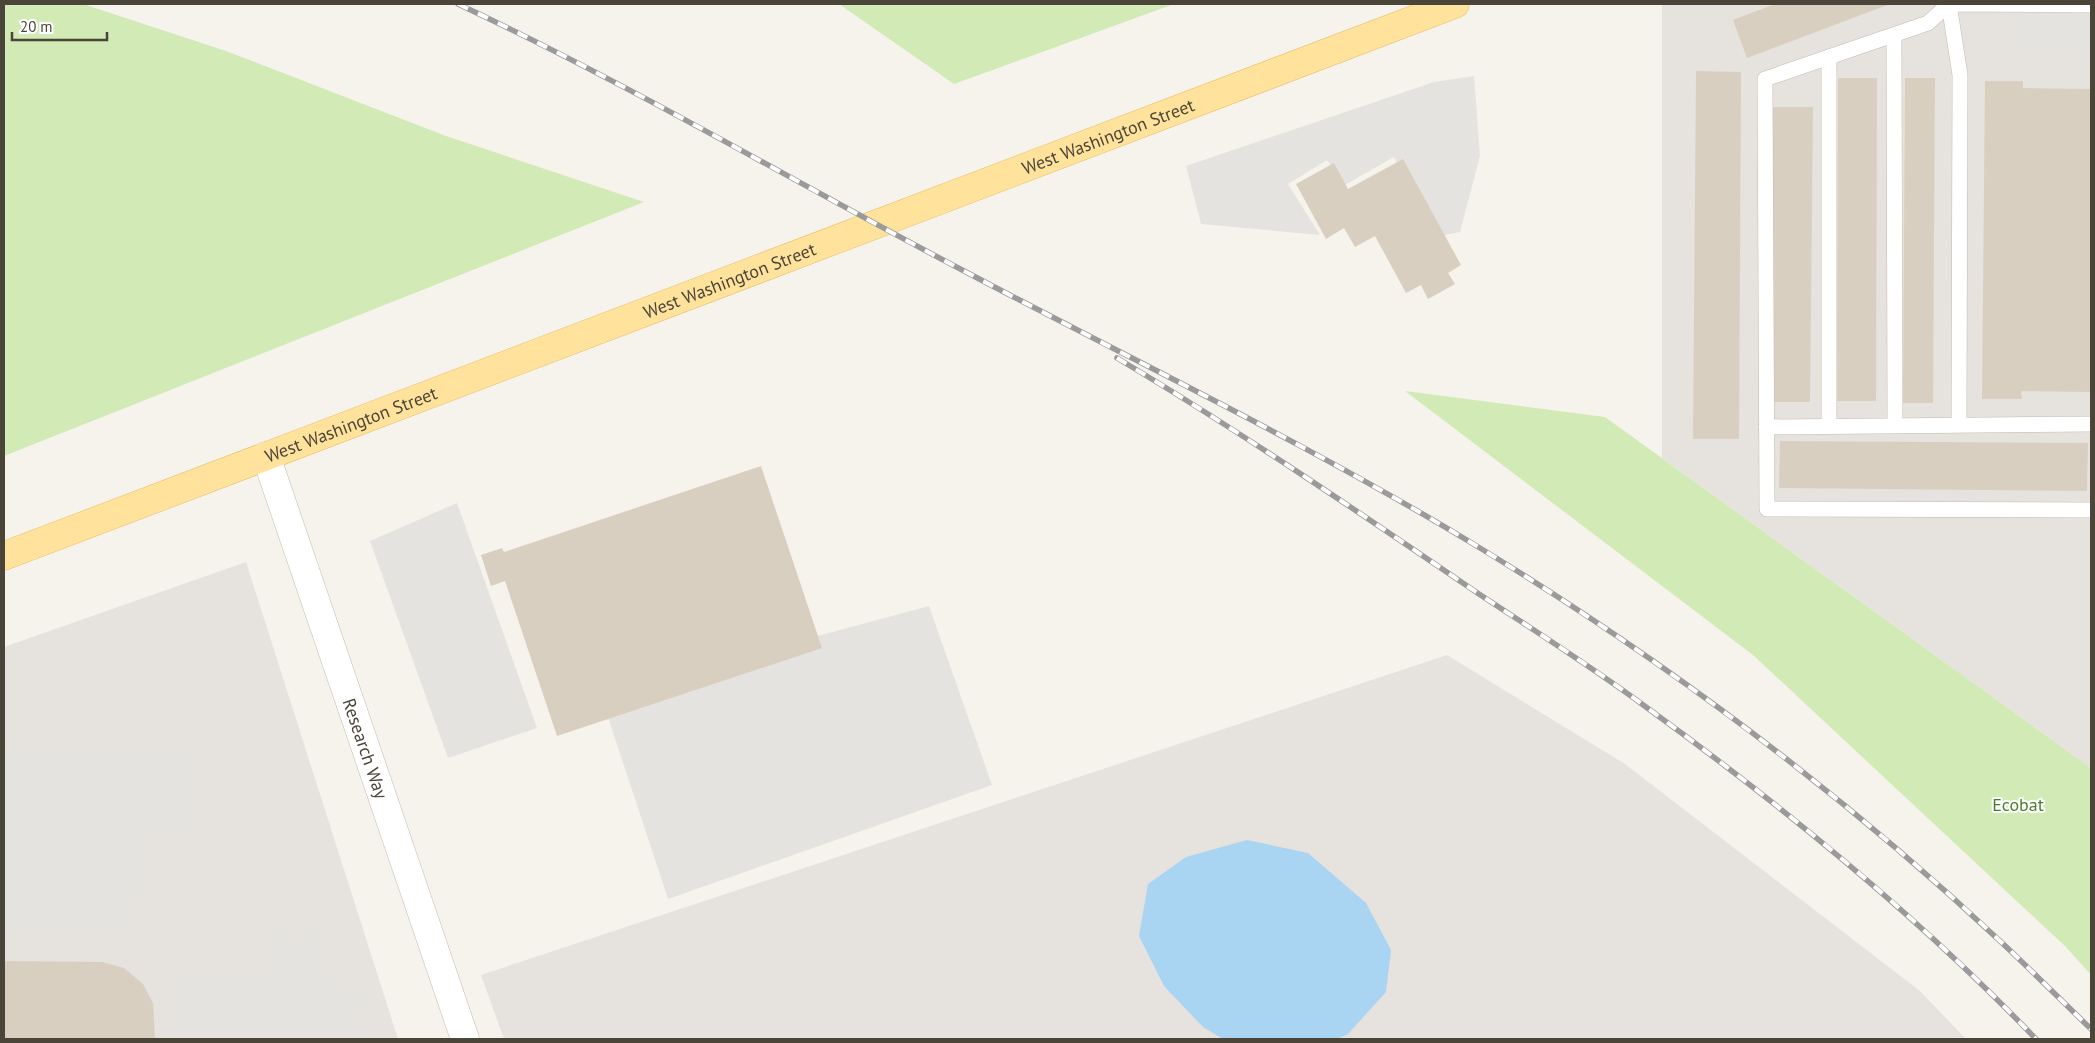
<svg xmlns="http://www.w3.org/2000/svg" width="2095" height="1043" viewBox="0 0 2095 1043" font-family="'PT Sans',sans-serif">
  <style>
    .industrial { fill: #e6e2dd }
    .green { fill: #d2eab5 }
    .parking { fill: #e5e3e0 }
    .water { fill: #a9d4f2 }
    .building { fill: #d8cfc1 }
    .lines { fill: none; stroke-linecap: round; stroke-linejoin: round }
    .lane-casing { stroke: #c2bbae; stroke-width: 16 }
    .street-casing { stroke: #c2bbae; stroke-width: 29 }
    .primary-casing { stroke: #e6c16a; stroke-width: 29 }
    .lane { stroke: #fff; stroke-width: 15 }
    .street { stroke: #fff; stroke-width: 28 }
    .primary { stroke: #ffe39c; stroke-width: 28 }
    .rail-casing { stroke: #9a9a9a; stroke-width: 5.5 }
    .rail { stroke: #fff; stroke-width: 4; stroke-dasharray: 11; stroke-linecap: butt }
    .labels { text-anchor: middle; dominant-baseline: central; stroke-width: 4; stroke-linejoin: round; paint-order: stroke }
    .street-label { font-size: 18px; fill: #4b4439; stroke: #fff }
    .park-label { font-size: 18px; fill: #4a7f2a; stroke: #fff }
  </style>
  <rect width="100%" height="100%" fill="#f6f3ec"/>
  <g class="industrial">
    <path d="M1662,4H2091V768L1662,458Z"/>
    <path d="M246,562L398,1039H4V647Z"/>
    <path d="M1447,655L1625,764L1920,991L1966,1039H504L481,975Z"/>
  </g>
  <g class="green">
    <path d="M4,4H83L226,51L446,136L644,202L4,456Z"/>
    <path d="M839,4H1174L954,84Z"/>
    <path d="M1405,391L1605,417L2091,768V975L2066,947L1753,655Z"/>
  </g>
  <g class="parking">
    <path d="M2006,4H2091V57L2006,56Z"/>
    <path d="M1474,76L1480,156L1460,232L1440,236L1394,157L1343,186L1327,160L1288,184L1320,235L1201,224L1186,166L1434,82Z"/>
    <path d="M457,503L537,728L448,758L370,541Z"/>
    <path d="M929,606L992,785L668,899L606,711L810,638Z"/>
    <path d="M4,744L204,749L189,831L151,839L131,931L4,927Z"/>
    <path d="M328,932L333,987L364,993L362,1039H170V977L266,973L267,933Z"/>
  </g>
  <path class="water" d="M1247,840L1308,853L1366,903L1391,950L1386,992L1348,1034L1337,1039H1223L1203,1027L1164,986L1139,936L1148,884L1186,857Z"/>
  <g class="building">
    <path d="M1775,4H1890L1747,58L1733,20Z"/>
    <path d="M1696,71L1741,72L1739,439H1693Z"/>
    <path d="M1838,78H1877L1876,401H1837Z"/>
    <path d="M1905,78H1935L1933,403H1903Z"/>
    <path d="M1985,81H2023V88L2091,89V392L2021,391L2022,399H1982Z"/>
    <path d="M1772,107H1813L1810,402H1770Z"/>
    <path d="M1403,159L1461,265L1448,273L1455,284L1428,299L1421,285L1406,293L1375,236L1355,247L1344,228L1326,239L1296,184L1334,163L1348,189Z"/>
    <path d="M1780,441L2088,443L2087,491L1779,488Z"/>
    <path d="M761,466L822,648L557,736L505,581L491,586L481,555L502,548L504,552Z"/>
    <path d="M4,961L102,962L124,968L143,984L153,1003L155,1039H4Z"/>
  </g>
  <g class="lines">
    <g class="lane-casing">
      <g id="lane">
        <path d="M1949,4L1960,75L1959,424"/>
        <path d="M2091,5L1949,4L1928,23L1765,79L1767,509L2091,510"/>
        <path d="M1894,36L1895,425"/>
        <path d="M1829,426V57"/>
        <path d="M1766,427L2091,424"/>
      </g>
    </g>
    <g class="street-casing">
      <g id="street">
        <path id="s1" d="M266,456L465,1039"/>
      </g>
    </g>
    <g class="primary-casing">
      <g id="primary">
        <path id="s2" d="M4,556L1455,4"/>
      </g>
    </g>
    <use href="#lane" class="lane"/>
    <use href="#street" class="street"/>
    <use href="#primary" class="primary"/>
    <g class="rail-casing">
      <g id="rail">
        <path d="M458,4C631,85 796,183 966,272C1138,363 1314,447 1480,548C1665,661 1842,793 2000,941C2031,970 2061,1000 2091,1029"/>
        <path d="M1117,358C1241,432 1360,513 1479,594C1535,631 1592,667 1646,707C1784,807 1918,916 2036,1039"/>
      </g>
    </g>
    <use href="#rail" class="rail"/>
  </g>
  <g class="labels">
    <g class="street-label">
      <text stroke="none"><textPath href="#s2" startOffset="1181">West Washington Street</textPath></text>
      <text stroke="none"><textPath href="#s2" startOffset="776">West Washington Street</textPath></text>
      <text stroke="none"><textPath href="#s2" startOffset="371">West Washington Street</textPath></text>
      <text stroke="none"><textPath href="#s1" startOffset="309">Research Way</textPath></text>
    </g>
    <g class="park-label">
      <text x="2018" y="804">Ecobat</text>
    </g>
  </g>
  <rect width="2095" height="1043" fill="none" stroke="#4b4439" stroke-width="10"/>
  <path d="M12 32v8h95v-8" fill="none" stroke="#4b4439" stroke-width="2.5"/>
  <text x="20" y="32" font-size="15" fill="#4b4439" stroke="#ffffff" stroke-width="4" paint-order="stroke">20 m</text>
</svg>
